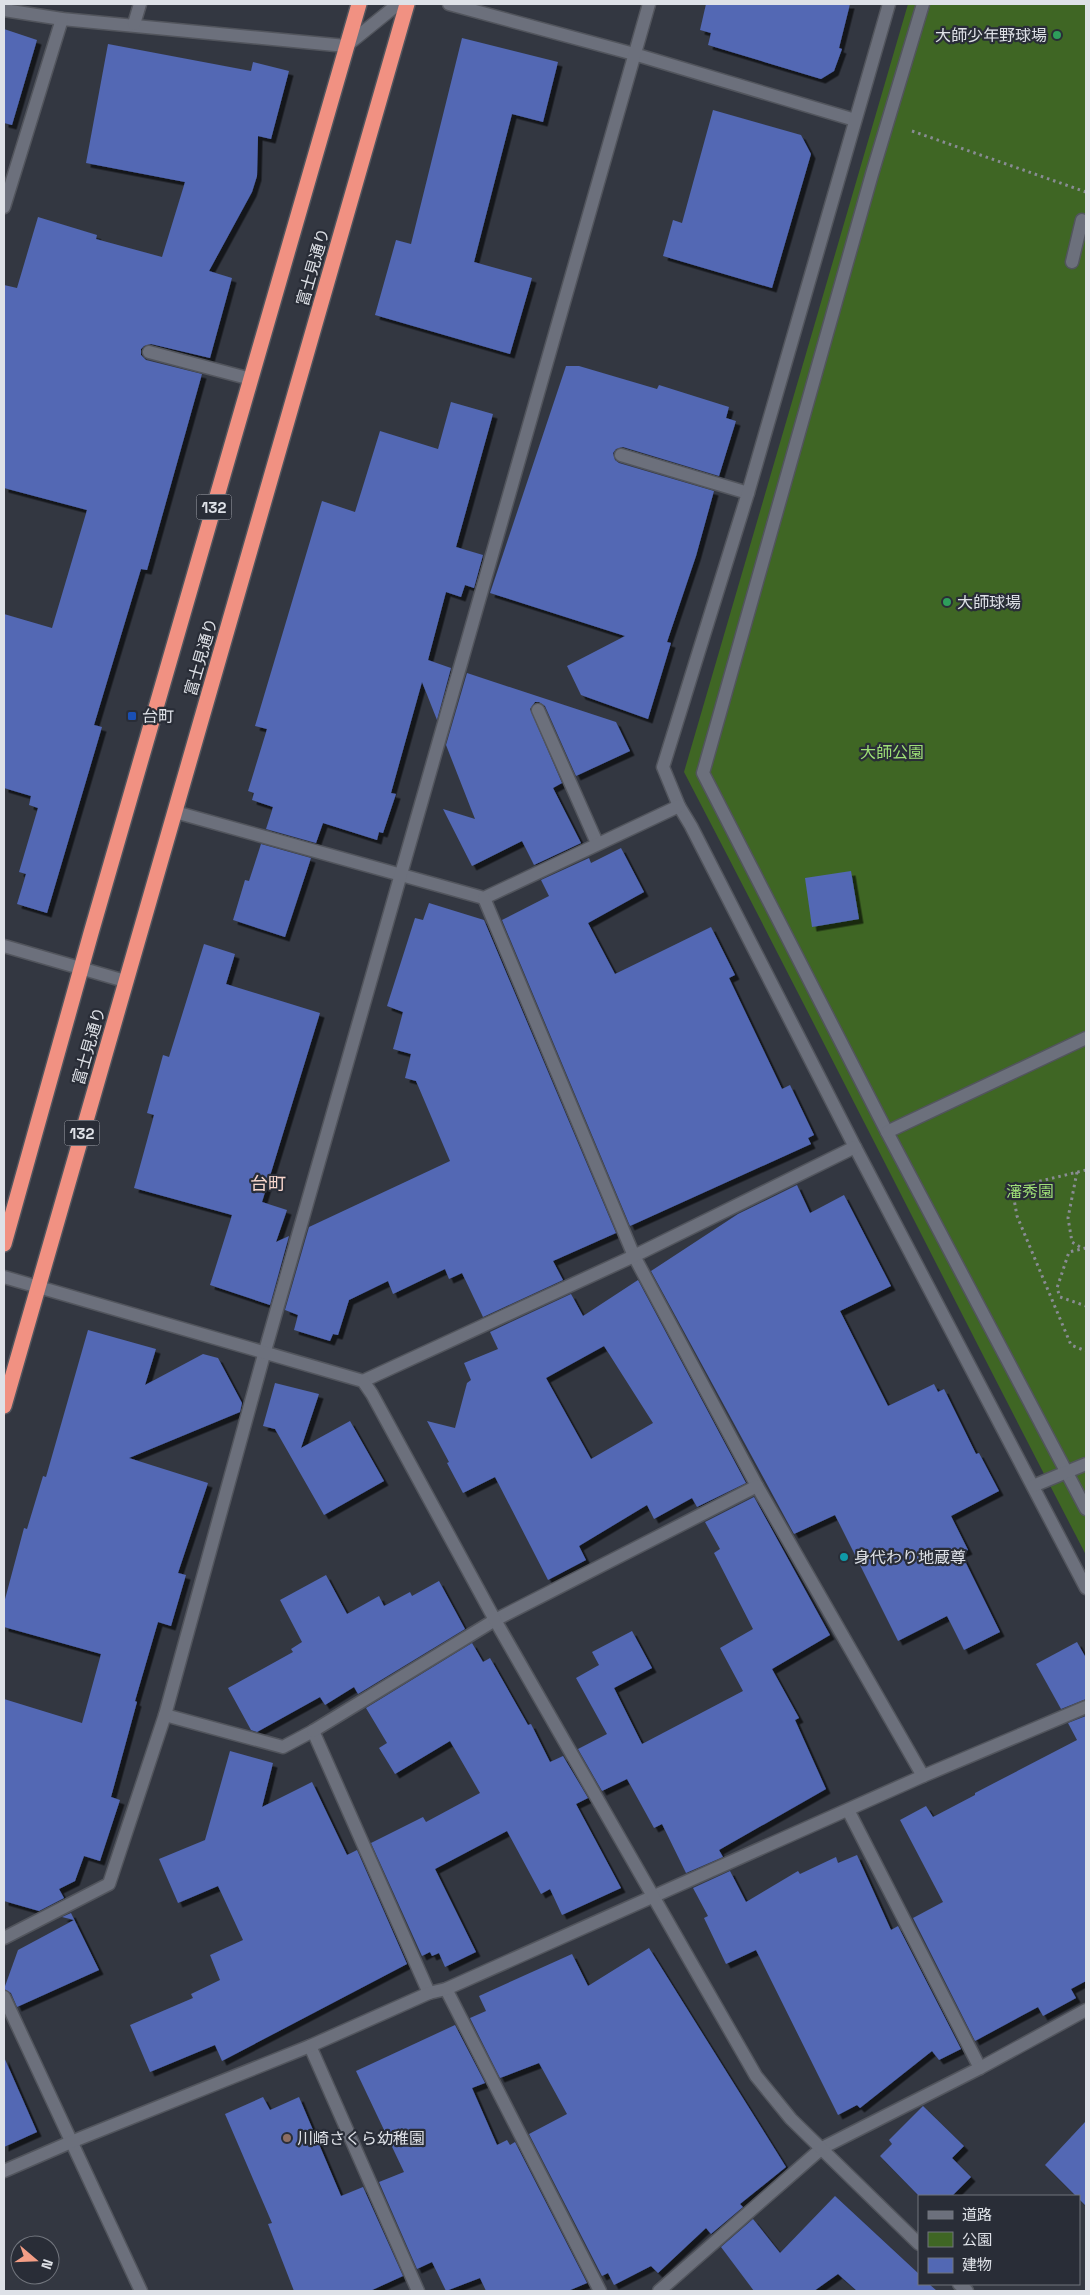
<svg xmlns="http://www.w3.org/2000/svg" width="1090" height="2295" viewBox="0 0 1090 2295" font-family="'Space Grotesk','Noto Sans JP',sans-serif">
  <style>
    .green { fill: #3f6624 }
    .building { fill: #5268b4; fill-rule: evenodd; filter: url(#shadow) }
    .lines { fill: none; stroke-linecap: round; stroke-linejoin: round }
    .lane-casing { stroke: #52555d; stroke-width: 15 }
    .street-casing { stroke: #52555d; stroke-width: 15 }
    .secondary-casing { stroke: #52555d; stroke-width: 15 }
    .highway-casing { stroke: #52555d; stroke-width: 18 }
    .path { stroke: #898c94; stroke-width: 3; stroke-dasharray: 2.5 4; stroke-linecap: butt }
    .lane { stroke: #6c707c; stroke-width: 12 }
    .street { stroke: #6c707c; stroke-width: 12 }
    .secondary { stroke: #6c707c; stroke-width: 12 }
    .highway { stroke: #f19182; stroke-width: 15 }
    .leisure-dot { fill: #2e9e5b; stroke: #292d37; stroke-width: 2 }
    .transit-dot { fill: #1a4fb4; stroke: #292d37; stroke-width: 2 }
    .culture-dot { fill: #0f9aa8; stroke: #292d37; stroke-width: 2 }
    .education-dot { fill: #8d6e63; stroke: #292d37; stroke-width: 2 }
    .labels { text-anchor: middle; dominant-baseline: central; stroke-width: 4.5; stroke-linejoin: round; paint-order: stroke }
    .shield { fill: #292d37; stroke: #a8abb2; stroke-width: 1 }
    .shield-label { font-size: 15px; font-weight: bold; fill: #dee1e7 }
    .poi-label { font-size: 16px; fill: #dee1e7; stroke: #292d37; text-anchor: start }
    .street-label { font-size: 16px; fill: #dee1e7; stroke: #292d37 }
    .park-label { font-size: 16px; fill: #9edf77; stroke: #292d37 }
    .neighbourhood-label { font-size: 18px; fill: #f7d6cc; stroke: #292d37 }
  </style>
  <defs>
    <filter id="shadow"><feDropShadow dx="4.5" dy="4.5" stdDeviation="0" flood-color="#0009"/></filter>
  </defs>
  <rect width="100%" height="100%" fill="#333741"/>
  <path class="green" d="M908,4H1086V1555C951,1295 820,1033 684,772Z"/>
  <g class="building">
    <path d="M706,4H850L839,48L842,49L834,71L821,79L708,45L711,33L700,30Z"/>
    <path d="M4,29L37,40L12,125L4,123Z"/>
    <path d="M462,38L558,62L543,122L512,114L474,262L532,278L510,354L375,315L396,240L411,244Z"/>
    <path d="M108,44L251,71L253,62L289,71L271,139L258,136L257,176L252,192L209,271L232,278L210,358L151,344L144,346L141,349V355L146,360L202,374L147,570L141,569L94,725L102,727L47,913L17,904L26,874L19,872L38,808L29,805L31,796L4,788V614L52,628L87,510L4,488V285L17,288L38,217L97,235L96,239L162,257L185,182L86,163Z"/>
    <path d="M713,110L801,135L811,154L772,288L663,256L673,220L682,223Z"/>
    <path d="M566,366H579L657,389L659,385L729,407L726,418L736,421L719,476L623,447L616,449L613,453L615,460L619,463L714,491L696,556L667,642L671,643L648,719L581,695L567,666L625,636L490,593Z"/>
    <path d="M451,402L493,414L456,547L483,555L474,588L465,585L461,597L446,592L428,660L451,668L437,720L422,682L391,793L396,794L383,833L379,832L377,840L323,823L316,843L266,829L273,807L252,800L254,793L248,791L267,729L255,726L322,501L355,512L380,431L438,449Z"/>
    <path d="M467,673L616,722L630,751L576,776L545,706L539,702H535L530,709L562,783L553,788L581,843L534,865L522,841L472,866L443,809L475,819L446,745Z"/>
    <path d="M261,844L311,858L285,937L233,920L245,880L249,881Z"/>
    <path d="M621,848L644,892L588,923L615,974L711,927L735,975L729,978L782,1089L790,1085L814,1135L808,1138L811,1144L630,1226L502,920L549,896L541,880L589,858L591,863Z"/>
    <path d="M851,871L859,919L812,927L805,878Z"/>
    <path d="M429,903L484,920L616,1233L553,1261L563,1280L483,1317L462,1273L449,1279L445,1269L393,1294L388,1281L349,1300L338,1335L333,1334L330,1341L294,1330L298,1315L285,1310L309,1227L450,1161L416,1081L405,1078L411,1054L393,1049L403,1012L387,1006L415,918L423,920Z"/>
    <path d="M204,944L235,954L226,984L320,1013L262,1202L287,1210L276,1242L289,1236L270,1305L210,1285L232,1215L134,1188L154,1115L147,1113L163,1055L169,1057Z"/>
    <path d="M797,1185L810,1213L844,1195L891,1286L840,1311L888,1406L934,1384L938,1392L944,1389L976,1454L979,1453L999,1491L951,1516L968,1550L961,1553L1000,1632L964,1650L947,1616L898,1641L835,1515L794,1534L651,1271L738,1214Z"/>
    <path d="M638,1280L746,1483L697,1507L692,1498L654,1519L647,1505L579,1546L586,1560L548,1580L495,1477L463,1493L447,1463L449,1462L427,1421L455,1428L467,1383L471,1380L464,1363L498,1349L490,1332L571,1294L583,1316ZM604,1346L653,1423L591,1459L546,1378Z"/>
    <path d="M88,1330L156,1349L145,1385L203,1354L218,1358L242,1403L240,1412L129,1458L208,1483L178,1573L186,1575L171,1626L158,1622L135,1701L137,1702L111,1797L120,1800L100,1861L84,1856L75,1881L59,1889L64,1898L39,1911L4,1901V1699L82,1723L101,1654L4,1627V1603L24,1528L27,1529L43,1476L46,1477Z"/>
    <path d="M275,1383L319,1394L301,1448L350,1421L384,1481L324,1515L275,1429L263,1426Z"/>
    <path d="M754,1497L830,1635L772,1669L799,1718L795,1720L826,1789L719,1850L723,1857L686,1873L662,1824L654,1828L627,1779L602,1791L578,1749L607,1734L576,1678L599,1665L592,1652L632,1631L652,1668L614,1688L642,1744L743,1691L720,1648L753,1629L714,1553L720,1549L705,1522Z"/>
    <path d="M326,1575L347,1614L379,1596L384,1606L410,1592L412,1596L439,1581L465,1629L358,1694L354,1687L325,1705L320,1697L257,1732L251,1730L228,1688L293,1652L291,1649L302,1642L280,1600Z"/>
    <path d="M1077,1642L1086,1658V1699L1061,1709L1036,1664Z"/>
    <path d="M472,1643L483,1662L490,1658L528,1725L531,1724L550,1762L563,1756L588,1798L576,1804L621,1888L562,1915L550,1889L541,1894L507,1831L435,1869L476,1952L445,1967L439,1953L432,1956L430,1952L422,1956L371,1843L423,1817L426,1822L480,1793L450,1741L395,1774L379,1748L387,1743L366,1708Z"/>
    <path d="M1086,1716V1981L1071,1989L1076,1998L1043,2016L1038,2007L975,2041L913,1918L943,1902L900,1820L926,1806L933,1817L975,1795V1793L1077,1740L1068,1723Z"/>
    <path d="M230,1751L273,1763L262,1807L312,1782L347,1855L357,1850L407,1964L222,2061L215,2045L150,2072L130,2025L193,1998L191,1994L220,1980L210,1955L243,1940L218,1886L178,1903L159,1859L205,1840Z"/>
    <path d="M857,1855L891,1930L898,1926L961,2049L939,2060L932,2051L860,2108L857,2105L838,2115L756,1950L726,1964L704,1918L708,1916L693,1888L730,1871L746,1902L798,1871L800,1874L836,1857L838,1863Z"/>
    <path d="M71,1913L99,1970L17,2007L11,1993L4,1989L18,1950L74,1920L62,1917Z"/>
    <path d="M649,1948L786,2167L740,2204L743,2207L711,2234L706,2228L658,2273L651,2266L614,2285L608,2273L602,2276L529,2134L567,2114L539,2063L500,2078L470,2018L486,2011L479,1996L572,1954L588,1986Z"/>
    <path d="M455,2025L485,2083L472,2088L497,2145L507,2140L510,2145L515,2142L587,2283L568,2291H486L480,2278L446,2291L432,2262L417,2269L379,2182L404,2172L356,2071Z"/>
    <path d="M4,2057L37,2132L4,2147Z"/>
    <path d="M263,2097L270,2110L299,2097L341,2196L363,2187L403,2276L370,2291H294L268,2224L272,2223L225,2114Z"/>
    <path d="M923,2106L964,2146L952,2158L971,2177L952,2196H919L880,2156L892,2144L889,2140Z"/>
    <path d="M1086,2121V2206L1045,2165Z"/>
    <path d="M835,2196L919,2274V2284H929L937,2291H857L838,2274L814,2291H754L721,2247L753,2219L780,2253Z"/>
  </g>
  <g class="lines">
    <g class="lane-casing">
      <g id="lane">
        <path d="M149,352L251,379"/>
        <path d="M621,455L748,493"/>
        <path d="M538,710L597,843"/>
      </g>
    </g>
    <g class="street-casing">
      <g id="street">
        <path d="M449,4L634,54L855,120"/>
        <path d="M889,4L748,493L663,767L679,806L691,826L855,1147L1086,1588"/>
        <path d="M923,4L872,174L703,773L887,1132L1086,1509"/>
        <path d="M4,10L62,19L346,46L398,4"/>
        <path d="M134,24L140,4"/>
        <path d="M4,207L62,19"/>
        <path d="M1072,262L1082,220"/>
        <path d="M175,812L484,898L679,806"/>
        <path d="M484,898L634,1256L757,1486L923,1776"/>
        <path d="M887,1132L1086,1038"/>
        <path d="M363,1381L634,1256L855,1147"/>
        <path d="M1033,1486L1086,1464"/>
        <path d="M165,1715L283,1747L313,1731L429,1993"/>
        <path d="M313,1731L495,1620L757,1486"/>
        <path d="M848,1810L980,2068"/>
        <path d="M4,1938L109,1884L165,1715L265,1351L649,4"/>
        <path d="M446,1989L600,2291"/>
        <path d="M4,1997L141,2291"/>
        <path d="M310,2046L418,2291"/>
        <path d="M4,2171L71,2142L310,2046L429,1993L446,1989L923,1776L1086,1707"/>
        <path d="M659,2291L822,2148L980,2068L1086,2010"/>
      </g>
    </g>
    <g class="secondary-casing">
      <g id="secondary">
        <path d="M4,946L125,981"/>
        <path d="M4,1277L363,1381L372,1394L495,1620L756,2076L791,2119L919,2244"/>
        <path d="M959,2284L967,2291"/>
      </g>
    </g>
    <g class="highway-casing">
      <g id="highway">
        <path d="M4,1244L91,933L359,4"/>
        <path d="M4,1406L407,4"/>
      </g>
    </g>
    <g class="path">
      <path d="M912,131L1086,192"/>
      <path d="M1086,1170L1024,1185L1014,1199L1017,1216L1071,1345L1086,1351"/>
      <path d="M1077,1172L1068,1218L1072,1242L1080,1247"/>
      <path d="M1086,1248L1069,1252L1057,1288L1060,1297L1086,1306"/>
    </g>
    <use href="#lane" class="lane"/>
    <use href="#street" class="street"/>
    <use href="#secondary" class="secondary"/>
    <use href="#highway" class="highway"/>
  </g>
  <g class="leisure-dot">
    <circle cx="1057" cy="35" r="5"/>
    <circle cx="947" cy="602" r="5"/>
  </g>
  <rect class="transit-dot" x="127" y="711" width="10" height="10" rx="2.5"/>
  <circle class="culture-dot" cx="844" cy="1557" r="5"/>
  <circle class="education-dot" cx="287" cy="2138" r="5"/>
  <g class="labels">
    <g class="shield">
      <rect x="196.5" y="494.5" width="35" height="25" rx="4"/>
      <rect x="64.5" y="1120.5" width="35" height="25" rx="4"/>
    </g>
    <g class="shield-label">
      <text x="214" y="507">132</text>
      <text x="82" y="1133">132</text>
    </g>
    <g class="poi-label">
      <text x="1047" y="35" text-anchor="end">大師少年野球場</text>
      <text x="957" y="602">大師球場</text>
      <text x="142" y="716">台町</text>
      <text x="854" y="1557">身代わり地蔵尊</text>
      <text x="297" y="2138">川崎さくら幼稚園</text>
    </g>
    <g class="street-label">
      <text transform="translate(313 267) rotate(-74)">富士見通り</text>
      <text transform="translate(201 657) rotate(-74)">富士見通り</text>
      <text transform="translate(89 1046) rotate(-74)">富士見通り</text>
    </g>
    <g class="park-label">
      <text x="892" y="752">大師公園</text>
      <text x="1030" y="1191">瀋秀園</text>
    </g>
    <g class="neighbourhood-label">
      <text x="268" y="1183">台町</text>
    </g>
  </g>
  <rect width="1090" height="2295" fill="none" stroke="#dee1e7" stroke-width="10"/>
  <rect x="918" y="2195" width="162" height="90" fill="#292d37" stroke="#71757d"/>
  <rect x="928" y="2211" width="25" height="8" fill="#6c707c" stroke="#71757d"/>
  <text x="962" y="2220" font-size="15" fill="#dee1e7">道路</text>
  <rect x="928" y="2232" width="25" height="15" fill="#3f6624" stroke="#71757d"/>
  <text x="962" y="2245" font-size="15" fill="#dee1e7">公園</text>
  <rect x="928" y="2258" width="25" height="15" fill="#5268b4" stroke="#71757d"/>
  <text x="962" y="2270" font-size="15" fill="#dee1e7">建物</text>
  <g transform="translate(35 2260) rotate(109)"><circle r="24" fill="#292d37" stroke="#71757d"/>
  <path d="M0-4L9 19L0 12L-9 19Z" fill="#f49e86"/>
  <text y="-8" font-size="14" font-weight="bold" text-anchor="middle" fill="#dee1e7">N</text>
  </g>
</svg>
